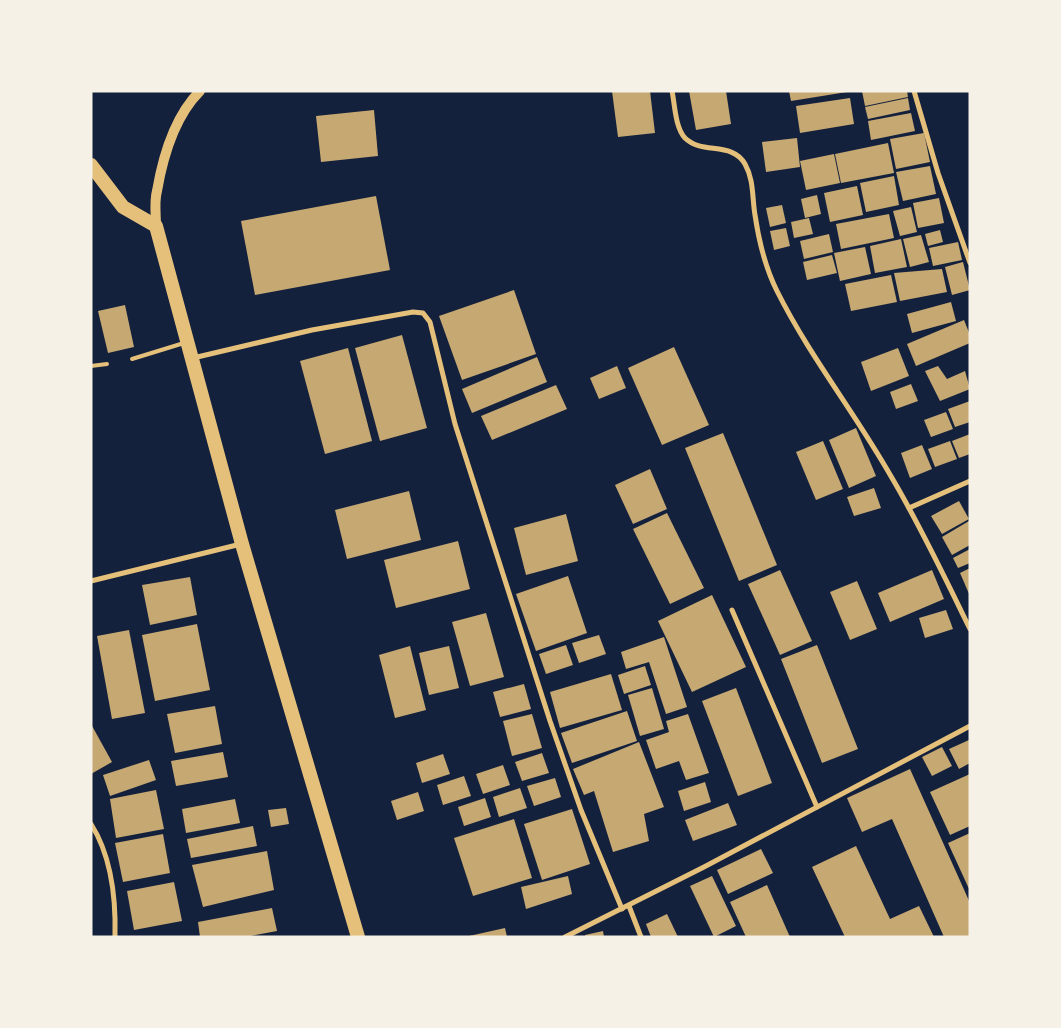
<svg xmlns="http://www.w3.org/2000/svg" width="1061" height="1028" viewBox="0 0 1061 1028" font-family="'PT Sans',sans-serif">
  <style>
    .building { fill: #c6a872 }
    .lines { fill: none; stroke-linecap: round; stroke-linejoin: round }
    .service { stroke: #e5c07b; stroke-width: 4 }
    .minor { stroke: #e5c07b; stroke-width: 5 }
    .secondary { stroke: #e5c07b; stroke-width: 10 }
    .trunk { stroke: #e5c07b; stroke-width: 14 }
  </style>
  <rect width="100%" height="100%" fill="#14213d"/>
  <g class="building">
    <path d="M612,91H650L655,133L618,137Z"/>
    <path d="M689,91H726L731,124L696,130Z"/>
    <path d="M789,91H847V92L791,101Z"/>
    <path d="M862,91H907L908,97L865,106Z"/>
    <path d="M850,98L854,124L800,133L796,106Z"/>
    <path d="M908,98L910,110L868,119L865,107Z"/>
    <path d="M374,110L378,156L321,162L316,116Z"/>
    <path d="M911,113L915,131L871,140L868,121Z"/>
    <path d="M924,133L930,162L896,169L890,139Z"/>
    <path d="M797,138L800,167L766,172L762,142Z"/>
    <path d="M888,143L894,173L841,183L835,154Z"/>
    <path d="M834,154L840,183L806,190L800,161Z"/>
    <path d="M930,166L936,194L903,201L896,172Z"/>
    <path d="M894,176L899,205L866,212L860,183Z"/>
    <path d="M857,186L863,215L830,222L824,193Z"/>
    <path d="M817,195L821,214L805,218L801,199Z"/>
    <path d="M376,196L390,270L255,295L241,221Z"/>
    <path d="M939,198L944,223L918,228L913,203Z"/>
    <path d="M782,205L786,223L770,227L766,208Z"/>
    <path d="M911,207L917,232L900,236L893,211Z"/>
    <path d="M889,214L894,238L841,249L836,224Z"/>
    <path d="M809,218L813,234L794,238L791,222Z"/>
    <path d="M786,228L790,246L774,250L770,231Z"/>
    <path d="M940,230L943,242L928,246L925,234Z"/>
    <path d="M829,234L833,252L804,259L800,241Z"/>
    <path d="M921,235L929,262L910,267L903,239Z"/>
    <path d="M901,239L907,267L875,273L870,246Z"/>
    <path d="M958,242L962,260L933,266L929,248Z"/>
    <path d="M865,247L871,274L840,281L834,253Z"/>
    <path d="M832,255L837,273L807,280L803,262Z"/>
    <path d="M963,262L970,290L952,295L945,267Z"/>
    <path d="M942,269L947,292L900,301L894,273Z"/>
    <path d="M891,275L897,302L851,311L845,284Z"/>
    <path d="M514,290L536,354L462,380L439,316Z"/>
    <path d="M951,302L956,321L912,333L907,314Z"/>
    <path d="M125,305L134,347L108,353L98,311Z"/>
    <path d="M964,320L970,335V343L916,366L907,344Z"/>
    <path d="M402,335L427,428L380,441L355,348Z"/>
    <path d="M674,347L709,425L662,445L628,368Z"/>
    <path d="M348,348L372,441L325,454L300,361Z"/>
    <path d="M898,348L909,376L871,391L861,362Z"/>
    <path d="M537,357L547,382L472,413L462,389Z"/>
    <path d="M617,366L626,388L599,399L590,378Z"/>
    <path d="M938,366L947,379L965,371L970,389L940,401L925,371Z"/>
    <path d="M911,384L918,401L896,409L890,392Z"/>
    <path d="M556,385L567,409L492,440L481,416Z"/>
    <path d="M970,401V422L955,427L948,409Z"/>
    <path d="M946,412L953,429L931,437L924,420Z"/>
    <path d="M856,428L876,476L849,488L829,440Z"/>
    <path d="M723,433L777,565L739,581L685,448Z"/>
    <path d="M970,434V454L959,458L952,441Z"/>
    <path d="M823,441L843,489L816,500L796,452Z"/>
    <path d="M950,441L957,459L935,467L928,449Z"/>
    <path d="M922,445L932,469L910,478L901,453Z"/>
    <path d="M650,469L667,509L633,524L615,485Z"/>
    <path d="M874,488L881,508L854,516L847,497Z"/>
    <path d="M409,491L421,540L347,559L335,510Z"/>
    <path d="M959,501L969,519L942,534L931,516Z"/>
    <path d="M667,513L704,588L670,604L633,529Z"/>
    <path d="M566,514L578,561L526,575L514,528Z"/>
    <path d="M969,521L970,545L952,555L942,537Z"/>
    <path d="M458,541L470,589L396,608L384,560Z"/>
    <path d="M970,549V563L958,568L953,558Z"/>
    <path d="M970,568V596L960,573Z"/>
    <path d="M780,570L812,641L780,655L748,584Z"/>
    <path d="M932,570L944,599L890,622L878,593Z"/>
    <path d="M568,576L587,633L536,651L516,594Z"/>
    <path d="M190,577L197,615L150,625L142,585Z"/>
    <path d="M857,581L877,629L850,640L830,592Z"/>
    <path d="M712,595L746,667L692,692L658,621Z"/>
    <path d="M946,610L953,629L925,638L919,618Z"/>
    <path d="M486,613L504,677L470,686L452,622Z"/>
    <path d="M197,624L210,690L155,701L142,635Z"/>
    <path d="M129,630L145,713L112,719L97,636Z"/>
    <path d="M599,635L606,654L579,663L572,643Z"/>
    <path d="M664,637L687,707L666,714L649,662L626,669L621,652Z"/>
    <path d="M566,645L573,665L546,674L539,654Z"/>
    <path d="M817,645L858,749L822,763L781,659Z"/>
    <path d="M410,646L426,710L395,718L379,655Z"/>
    <path d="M449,646L459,688L429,695L419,653Z"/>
    <path d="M645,666L651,685L624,694L618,675Z"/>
    <path d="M611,674L622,710L560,728L550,692Z"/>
    <path d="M524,684L531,709L500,717L493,692Z"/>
    <path d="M652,688L664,729L640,736L628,695Z"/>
    <path d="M736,688L772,783L738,796L702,701Z"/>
    <path d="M215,706L222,744L175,753L167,714Z"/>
    <path d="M627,711L637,741L572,763L561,733Z"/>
    <path d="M532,714L542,748L512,756L503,721Z"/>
    <path d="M688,714L709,773L686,780L679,761L656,769L646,740L669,732L666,721Z"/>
    <path d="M91,724L112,762L91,774Z"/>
    <path d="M969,740L970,763L959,769L949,749Z"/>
    <path d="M639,742L664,807L644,814L649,841L613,852L594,791L584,795L573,769Z"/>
    <path d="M942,747L952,766L932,776L922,757Z"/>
    <path d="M223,752L228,777L176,786L171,761Z"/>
    <path d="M542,753L549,773L522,781L515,762Z"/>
    <path d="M443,754L450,774L422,783L416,763Z"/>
    <path d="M149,760L156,780L110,796L103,775Z"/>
    <path d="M503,765L510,785L483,794L476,774Z"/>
    <path d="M910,769L970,903V937H944L892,819L862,832L847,798Z"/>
    <path d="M970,774V826L950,835L930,792Z"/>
    <path d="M464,776L471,796L443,805L437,785Z"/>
    <path d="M555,778L561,797L534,806L527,786Z"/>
    <path d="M705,782L711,802L684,811L678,791Z"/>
    <path d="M520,788L527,808L499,817L493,797Z"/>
    <path d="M156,790L164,829L116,838L110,799Z"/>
    <path d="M418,792L424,811L397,820L391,801Z"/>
    <path d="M485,798L491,817L464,826L458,807Z"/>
    <path d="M235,799L240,823L186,833L182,809Z"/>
    <path d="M728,803L737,825L693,841L685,820Z"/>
    <path d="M286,808L289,824L271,827L268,810Z"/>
    <path d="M572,809L590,864L542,880L524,824Z"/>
    <path d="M514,819L532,878L473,896L454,838Z"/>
    <path d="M253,826L257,846L191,858L187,839Z"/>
    <path d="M970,833V891L948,843Z"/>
    <path d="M163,834L170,873L123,882L115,843Z"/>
    <path d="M856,846L890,919L919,906L934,937H845L812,867Z"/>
    <path d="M761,849L773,873L728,894L717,870Z"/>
    <path d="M267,851L274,890L203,907L192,865Z"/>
    <path d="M568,876L572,894L526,909L521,887Z"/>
    <path d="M712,876L736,926L714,937L690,886Z"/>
    <path d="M174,882L182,921L134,930L127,891Z"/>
    <path d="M767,885L790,937H746L730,902Z"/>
    <path d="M272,908L277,931L245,937H200L198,922Z"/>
    <path d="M667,914L678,937H651L646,924Z"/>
    <path d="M505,928L507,937H469V936Z"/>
    <path d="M603,931L604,937H585V935Z"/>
  </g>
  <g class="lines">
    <g class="service">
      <path d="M132,359L184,343"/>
      <path d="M91,366L107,364"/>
    </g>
    <g class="minor">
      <path d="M672,91C675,105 675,127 685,138C702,155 732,141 745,164C754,180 752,197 755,215C759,242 765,267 777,291C810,357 856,414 892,478C921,527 945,578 970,629"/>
      <path d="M914,91L938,173L970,263"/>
      <path d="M193,358L312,330L413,312L423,313L430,322L455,424L550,721L581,810L622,909"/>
      <path d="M909,508L970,481"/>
      <path d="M91,581L241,544"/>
      <path d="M732,610L817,807"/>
      <path d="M91,824C112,857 116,899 115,937"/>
      <path d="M629,906L641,937"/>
      <path d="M565,937L704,867L970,726"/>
    </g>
    <path class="secondary" d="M156,226C156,215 154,201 157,191C163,156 175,116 200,91"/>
    <path class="trunk" d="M91,165L123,207L156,226L242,544L358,937"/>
  </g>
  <rect width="1061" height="1028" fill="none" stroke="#f6f1e7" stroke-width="185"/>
</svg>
